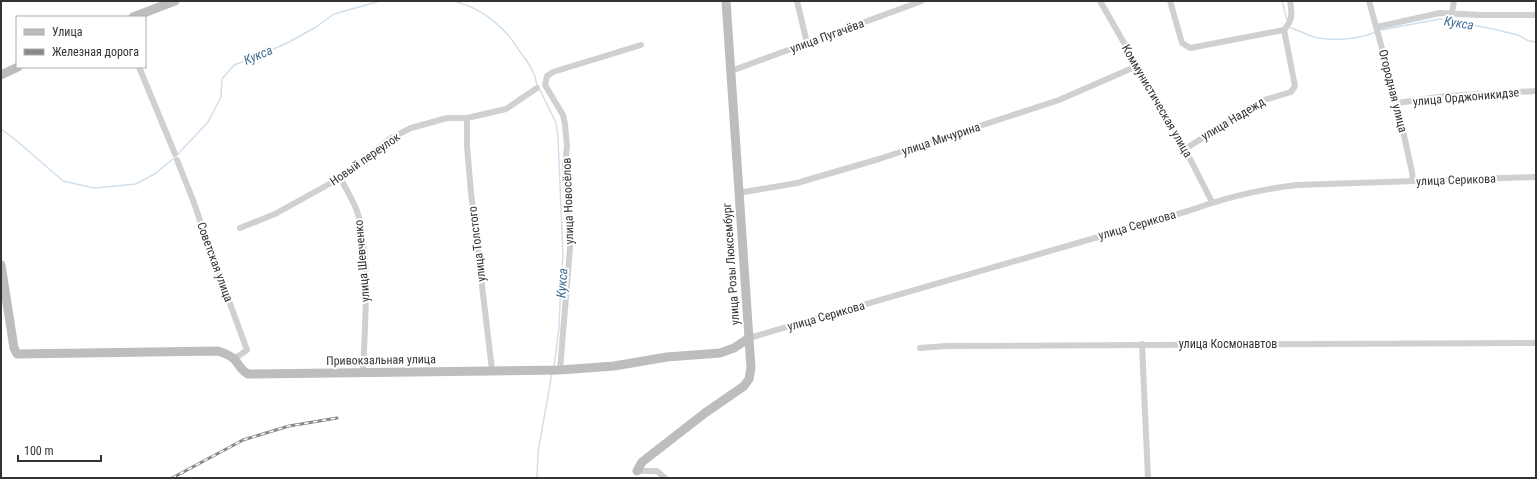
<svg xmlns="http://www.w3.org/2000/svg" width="1537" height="479" viewBox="0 0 1537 479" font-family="'Roboto Condensed',sans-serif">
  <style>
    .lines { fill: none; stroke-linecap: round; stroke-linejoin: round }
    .stream { stroke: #d0dfec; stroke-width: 1.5 }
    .street { stroke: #d0d0d0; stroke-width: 6 }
    .secondary { stroke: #bdbdbd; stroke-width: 9 }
    .rail-casing { stroke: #888; stroke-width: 3 }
    .rail { stroke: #fff; stroke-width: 1.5; stroke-dasharray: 4.5; stroke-linecap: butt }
    .labels { text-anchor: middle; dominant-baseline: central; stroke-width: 4; stroke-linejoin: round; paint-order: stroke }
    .street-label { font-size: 12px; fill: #333; stroke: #fff }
    .water-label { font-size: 13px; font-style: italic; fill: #436d92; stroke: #fff }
  </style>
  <rect width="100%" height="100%" fill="#fff"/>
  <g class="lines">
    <g class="stream">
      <path d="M453,1C475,6 493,18 508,35C513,40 516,47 521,53C529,64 535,72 537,85"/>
      <path d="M1282,1L1287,20"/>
      <path d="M1291,28C1300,31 1309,36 1318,38C1336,41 1359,39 1376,32"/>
      <path d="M1381,30L1440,19L1493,29L1518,35L1529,41L1536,42"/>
      <path d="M540,90L556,123L558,137L563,255L561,279L559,328L554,367"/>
      <path d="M1,129L17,141L63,181L94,188L136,184L156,173L174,158"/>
      <path d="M178,154L208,122L221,97L222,79L234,65L256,57L289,42L316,27L334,14L380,1"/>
      <path d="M537,478L538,452L552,373"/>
    </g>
    <g class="street">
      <path d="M797,1L807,43"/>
      <path d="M1100,1L1185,149L1212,202"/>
      <path d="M1170,1L1182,43L1190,48L1284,30"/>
      <path d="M1369,1L1397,103L1412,172L1413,181"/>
      <path d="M1452,12L1454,1"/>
      <path d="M1377,27L1440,13L1480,15H1536"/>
      <path d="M139,67L175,154"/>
      <path d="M731,71L922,1"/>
      <path d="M1397,103L1445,96L1536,91"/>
      <path d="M467,118V146L471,193L492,370"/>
      <path d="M1185,149L1261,101L1291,92L1295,86L1284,30C1293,20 1292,13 1290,1"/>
      <path d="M177,160L193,200L207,241L247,350L234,359"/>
      <path d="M340,178C347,190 355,203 359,217C370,265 365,323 363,372"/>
      <path d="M738,193L797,183L879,159L1059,100L1137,66"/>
      <path d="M240,228L275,214L340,178L391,138L411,128L447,118H467L506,109L537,88"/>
      <path d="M749,338L1188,211C1224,198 1260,189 1297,185L1536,177"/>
      <path d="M1142,344L1148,478"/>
      <path d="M920,348L946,346L1536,343"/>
      <path d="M560,370L570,248L565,167L567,146L565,124L563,115L545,85L547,76L553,72L641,45"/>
      <path d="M637,471H657L665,478"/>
    </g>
    <g class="secondary">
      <path d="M133,17L175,1"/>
      <path d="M1,75L18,67"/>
      <path d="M1,265L14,348L17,354L218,351C224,353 230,355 234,359C240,365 239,369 248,374L560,370L614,366L667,357L720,353L734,348L749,338"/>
      <path d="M637,471L642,462L705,413L744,386L749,379L751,368L726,1"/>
    </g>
    <g class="rail-casing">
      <path id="rail" d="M172,478L243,440L289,426L337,418"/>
    </g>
    <use href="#rail" class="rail"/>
  </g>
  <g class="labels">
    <g class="street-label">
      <text transform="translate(827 36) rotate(-20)">улица Пугачёва</text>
      <text transform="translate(1393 91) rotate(76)">Огородная улица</text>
      <text transform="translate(1466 97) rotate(-5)">улица Орджоникидзе</text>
      <text transform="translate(1157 101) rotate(60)">Коммунистическая улица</text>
      <text transform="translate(1233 119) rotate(-31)">улица Надежд</text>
      <text transform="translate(941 139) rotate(-18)">улица Мичурина</text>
      <text transform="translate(365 159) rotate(-35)">Новый переулок</text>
      <text transform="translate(1456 180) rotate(-2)">улица Серикова</text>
      <text transform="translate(568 201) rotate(-92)">улица Новосёлов</text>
      <text transform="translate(1137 225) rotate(-16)">улица Серикова</text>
      <text transform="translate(477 244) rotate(-97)">улица Толстого</text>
      <text transform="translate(362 261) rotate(-95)">улица Шевченко</text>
      <text transform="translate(215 262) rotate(70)">Советская улица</text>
      <text transform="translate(731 264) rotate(-94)">улица Розы Люксембург</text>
      <text transform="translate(826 316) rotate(-16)">улица Серикова</text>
      <text x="1228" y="344">улица Космонавтов</text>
      <text transform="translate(381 360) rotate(-1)">Привокзальная улица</text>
    </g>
    <g class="water-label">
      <text transform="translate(1459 23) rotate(9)">Кукса</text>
      <text transform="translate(258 55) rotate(-23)">Кукса</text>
      <text transform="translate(562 283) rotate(-86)">Кукса</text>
    </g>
  </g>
  <rect width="1537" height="479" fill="none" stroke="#333333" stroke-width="4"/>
  <rect x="16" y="16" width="130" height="52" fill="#ffffff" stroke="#adadad"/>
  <rect x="24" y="29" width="20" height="6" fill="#bdbdbd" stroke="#adadad"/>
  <text x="52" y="36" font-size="12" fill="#333333">Улица</text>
  <rect x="24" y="49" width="20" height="6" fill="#888888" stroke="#adadad"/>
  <text x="52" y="56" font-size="12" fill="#333333">Железная дорога</text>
  <path d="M18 455v6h83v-6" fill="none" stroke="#333333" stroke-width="2"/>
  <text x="24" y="455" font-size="12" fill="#333333" stroke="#ffffff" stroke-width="3" paint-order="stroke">100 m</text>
</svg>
